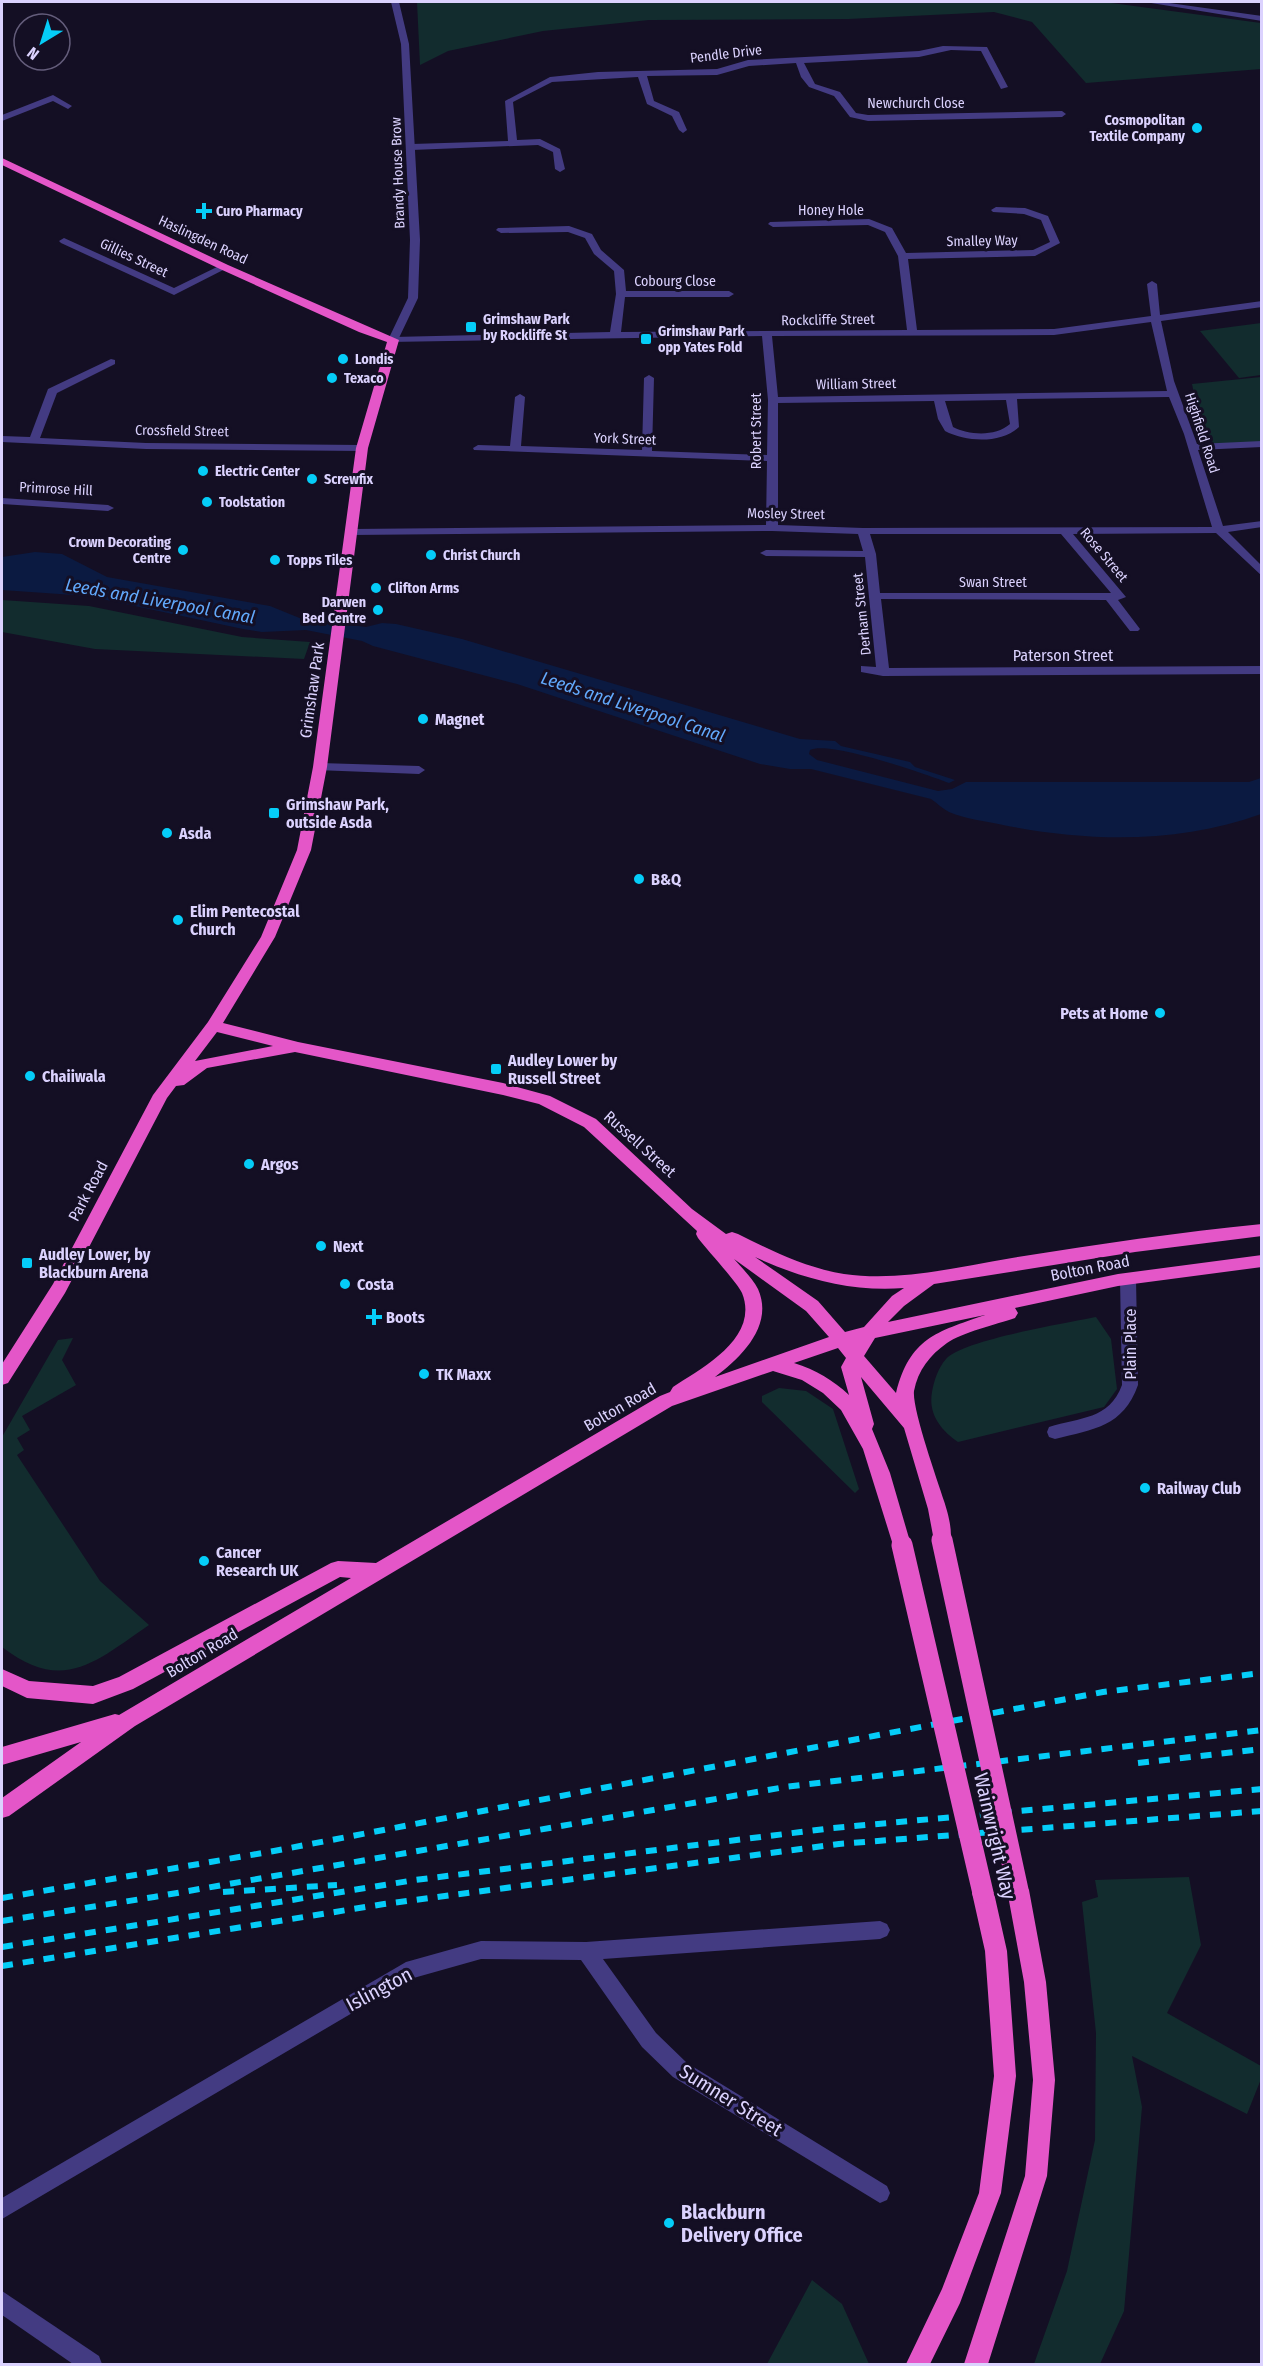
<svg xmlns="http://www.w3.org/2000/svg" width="1263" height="2366" viewBox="0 0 1263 2366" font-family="'Fira Sans Condensed',sans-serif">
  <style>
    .green { fill: #122c2e }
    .water { fill: #0b1a41 }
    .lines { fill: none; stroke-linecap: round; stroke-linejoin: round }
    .minor { fill: #433b82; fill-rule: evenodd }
    .tertiary { fill: #433b82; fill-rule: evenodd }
    .trunk { fill: #e456c8; fill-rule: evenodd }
    .rail { stroke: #05cdf8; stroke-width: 6; stroke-dasharray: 11 10; stroke-linecap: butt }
    .trunk-bridge { stroke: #e456c8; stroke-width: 21 }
    .poi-dot { fill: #05cdf8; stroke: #140f24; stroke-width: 2 }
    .labels { text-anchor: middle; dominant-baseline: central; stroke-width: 6; stroke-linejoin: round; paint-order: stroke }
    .far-street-label { font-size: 14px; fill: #dbd2fe; stroke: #140f24 }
    .far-poi-label { font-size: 14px; font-weight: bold; fill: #dbd2fe; stroke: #140f24; text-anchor: start }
    .street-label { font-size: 16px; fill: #dbd2fe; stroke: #140f24 }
    .poi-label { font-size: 16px; font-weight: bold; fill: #dbd2fe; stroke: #140f24; text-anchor: start }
    .water-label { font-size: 18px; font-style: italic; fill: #62a9fc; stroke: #140f24 }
    .near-street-label { font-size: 20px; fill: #dbd2fe; stroke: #140f24 }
    .near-poi-label { font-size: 20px; font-weight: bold; fill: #dbd2fe; stroke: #140f24; text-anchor: start }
  </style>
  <rect width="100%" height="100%" fill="#140f24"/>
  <g class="green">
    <path d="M417,2H1104L1261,23V69L1086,83L1032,22L994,12L848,19L649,20L543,31L448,51L420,65Z"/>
    <path d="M1261,323V375L1239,378L1200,331Z"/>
    <path d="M1261,377V442L1205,444L1192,384Z"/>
    <path d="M2,600L89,606L242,637L310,642L304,659L95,649L2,632Z"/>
    <path d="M1096,1317L1111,1339L1117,1389L1104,1407L958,1442C941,1430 928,1414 932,1392C934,1381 938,1368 946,1359C962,1340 1067,1323 1096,1317Z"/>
    <path d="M73,1338L62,1360L76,1385L22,1416L30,1430L17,1438L24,1450L17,1455L100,1581L149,1625C95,1662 63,1694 2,1647V1437L58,1340Z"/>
    <path d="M779,1388L806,1391L833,1409L859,1489L855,1493L762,1402V1396Z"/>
    <path d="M1189,1877L1201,1945L1167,2013L1261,2066V2079L1247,2114L1132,2056L1142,2107L1124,2311L1100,2364H1034L1067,2271L1095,2140L1096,2033L1082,1902L1098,1897L1095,1880Z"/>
    <path d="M812,2280L842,2304L869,2364H767Z"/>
  </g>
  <path class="water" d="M35,552L62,554L107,577L270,606L302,619L366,627L382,623L396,624L462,639L800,739L835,741L841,746L910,762L915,767L955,780L949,783C925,774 829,740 810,750L809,754L817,760L938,791L952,789L966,782H1249L1261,778V814C1179,844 1088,842 1003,825C985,821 966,819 949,812C943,809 937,803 931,799L811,769H790L760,764L517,684L373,646L362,641L306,630L262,632L243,629L88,596L2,590V557Z"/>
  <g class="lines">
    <g class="minor">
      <path d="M1145,2H1162L1262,16V21Z"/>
      <path d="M943,46L987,47L1008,87L1001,89L981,51L951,50L919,57L804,63L815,84L840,92L856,113L868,115L1062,111L1066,114L1062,117L868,121L850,117L834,96L809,87L801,77L796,63L749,66L717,75L647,76L654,101L679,112L687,130L683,133L679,130L672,116L647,104L638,77L552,82L513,102L517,140L540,139L560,149L565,169L560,172L555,169L553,152L538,145L412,150L408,147L412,144L508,141L505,101L550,77L598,72L717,69L748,60L919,51Z"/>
      <path d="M53,95L72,106L68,109L53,101L2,121V115Z"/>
      <path d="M996,207L1025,208L1048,216L1060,243L1035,256L908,259L917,330L1054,329L1151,316L1147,284L1152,281L1157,284L1160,315L1262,301V307L1161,321L1174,381L1197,444L1262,441V447L1198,450L1223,526L1262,521V527L1228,532L1262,566V576L1216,533L1073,534L1126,597L1118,600L1140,629L1138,631H1130L1106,600L881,599L889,668L1262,666V674L883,676L861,672V666L876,667L865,557L766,556L760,553L766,550L863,551L858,534L772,531L352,535L346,532L352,529L766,525L767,461L474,450L473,448L478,445L510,446L515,397L520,394L525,397L521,446L642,450L644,378L649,375L654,378L652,451L767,455L768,400L762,336L389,342V338L393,337L610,332L616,294L614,271L594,254L585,238L568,232L501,233L496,230L498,228L569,226L592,234L601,250L624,270L626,291H729L734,294L729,297H625L621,332L907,330L898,256L885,232L868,225L773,227L768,224L770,222L869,219L892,228L906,253L1033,250L1050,242L1041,220L1024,214L993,212L991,210ZM1151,322L1167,391L778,397L772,336L1054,335ZM1169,397L1184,434L1212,527L863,528L778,525V403L934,401L938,419L945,431C966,442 1001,444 1019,427L1017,399ZM1006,400L1010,424C995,437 969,435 953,427L945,401ZM870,534H1061L1111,593H880L876,554Z"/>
      <path d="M64,238L174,288L221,265L229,267L174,295L61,243L59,241Z"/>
      <path d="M111,359L115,360V364L57,393L40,438L146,443L362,445L367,448L362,451L146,449L2,442V436L30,437L48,389Z"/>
      <path d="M2,498L108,505L114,508L108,511L2,504Z"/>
      <path d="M320,763L419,766L425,770L419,774L316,770L314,767L316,764Z"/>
      <path d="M1128,1273L1134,1275L1136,1279L1138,1385C1123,1427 1094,1429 1055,1439L1049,1437L1047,1432L1049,1427C1080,1417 1109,1420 1122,1385L1120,1279L1122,1275Z"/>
      <path d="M880,1921L887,1924L890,1930L887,1936L880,1939L603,1959L656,2033L687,2063L887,2186L890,2193L887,2200L880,2203L673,2077L642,2047L581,1960L481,1959L410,1979L2,2219V2198L406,1962L481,1941L586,1942Z"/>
      <path d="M2,2291L99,2356L102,2364H73L2,2315Z"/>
    </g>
    <path class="tertiary" d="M391,2H399L409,44L420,240L418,298L398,340L393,343L388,340L408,298L410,240L401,44Z"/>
    <g class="trunk">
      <path d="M2,158L228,265L399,340L368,448L327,767L311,850L275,937L223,1023L298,1042L503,1083L550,1096L596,1119L692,1209L726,1234L732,1232L738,1234C772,1251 806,1268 844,1274C901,1282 957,1267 1012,1258C1095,1245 1178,1232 1262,1224V1236L1135,1252L934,1284L904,1306L888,1322L1118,1274L1262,1255V1267L1118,1286L1015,1308L1018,1313L1015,1318C997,1324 961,1333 947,1343C930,1355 918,1370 914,1391C912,1409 937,1479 944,1501C948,1513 954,1534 949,1546L942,1548L935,1546L928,1509L904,1428L861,1377L874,1424L872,1429L890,1473L911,1545L909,1551L902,1553L895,1551L893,1545L863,1449L841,1410L823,1393L802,1380L773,1371L672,1406L135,1726L9,1816L2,1818V1798L81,1742L2,1765V1747L115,1714L119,1715L351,1578L340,1577L133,1689L93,1704L27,1698L2,1686V1669L29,1681L93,1686L119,1677L331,1563L338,1561L376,1563L660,1396L670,1392L673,1387C702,1368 760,1338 742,1293C737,1282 707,1250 698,1238L696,1234L697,1231L584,1127L539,1104L503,1095L295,1052L207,1068L184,1085L176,1086L167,1098L65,1293L8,1383L2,1385V1364L53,1284L153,1095L208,1022L261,937L297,850L313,767L356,448L387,342L359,332L220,269L2,165ZM217,1032L273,1046L195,1061ZM755,1257C803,1279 851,1292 904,1288L892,1296L864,1327L845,1332L818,1301ZM734,1259L806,1311L829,1337L715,1377C742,1357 774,1325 758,1289C753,1279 742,1268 734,1259ZM985,1315C936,1332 910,1338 896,1393L864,1356L875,1338ZM838,1348L846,1358L841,1367L849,1395C833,1380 816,1370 794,1363Z"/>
      <path d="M1018,1880L1025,1883L1029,1890L1046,1982L1055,2080L1047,2176L988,2364H964L1025,2176L1033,2080L1024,1982L1007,1890L1011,1883Z"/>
      <path d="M983,1883L990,1886L994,1893L1007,1951L1016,2076L1001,2193L960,2303L930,2364H906L942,2289L979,2193L994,2076L985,1951L972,1893L976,1886Z"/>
    </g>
    <g class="rail">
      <path d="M1138,1763L1262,1749"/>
      <path d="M223,1892L337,1885"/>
      <path d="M2,1898L274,1851L1103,1692L1262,1673"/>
      <path d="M2,1921L154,1897L785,1787L1262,1730"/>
      <path d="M2,1947L415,1880L833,1828L1262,1789"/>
      <path d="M2,1966L384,1904L839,1844L1262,1811"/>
    </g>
    <g class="trunk-bridge">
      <path d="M942,1540L1018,1890"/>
      <path d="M902,1545L983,1893"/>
    </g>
  </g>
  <g class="poi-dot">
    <circle cx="1197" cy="128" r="6"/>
    <path d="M201 202h6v6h6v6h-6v6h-6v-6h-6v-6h6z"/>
    <rect x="465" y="321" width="12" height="12" rx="3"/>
    <rect x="640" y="333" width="12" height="12" rx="3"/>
    <circle cx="343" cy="359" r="6"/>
    <circle cx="332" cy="378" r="6"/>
    <circle cx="203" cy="471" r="6"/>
    <circle cx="312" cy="479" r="6"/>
    <circle cx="207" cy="502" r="6"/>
    <circle cx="183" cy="550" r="6"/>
    <circle cx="431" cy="555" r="6"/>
    <circle cx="275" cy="560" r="6"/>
    <circle cx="376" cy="588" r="6"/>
    <circle cx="378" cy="610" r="6"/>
    <circle cx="423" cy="719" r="6"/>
    <rect x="268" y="807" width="12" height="12" rx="3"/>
    <circle cx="167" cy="833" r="6"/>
    <circle cx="639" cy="879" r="6"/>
    <circle cx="178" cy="920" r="6"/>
    <circle cx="1160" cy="1013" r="6"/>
    <rect x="490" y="1063" width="12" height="12" rx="3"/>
    <circle cx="30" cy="1076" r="6"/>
    <circle cx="249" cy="1164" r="6"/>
    <circle cx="321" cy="1246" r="6"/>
    <rect x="21" y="1257" width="12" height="12" rx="3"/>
    <circle cx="345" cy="1284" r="6"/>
    <path d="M371 1308h6v6h6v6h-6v6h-6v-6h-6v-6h6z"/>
    <circle cx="424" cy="1374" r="6"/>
    <circle cx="1145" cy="1488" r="6"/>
    <circle cx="204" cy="1561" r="6"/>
    <circle cx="669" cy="2223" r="6"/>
  </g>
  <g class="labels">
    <g class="far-street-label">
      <text transform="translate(726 54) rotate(-7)">Pendle Drive</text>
      <text x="916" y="103">Newchurch Close</text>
      <text transform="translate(398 173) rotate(-92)">Brandy House Brow</text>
      <text x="831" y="210">Honey Hole</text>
      <text transform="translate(203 240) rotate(25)">Haslingden Road</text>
      <text transform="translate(982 241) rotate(-1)">Smalley Way</text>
      <text transform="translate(134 258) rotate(25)">Gillies Street</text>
      <text x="675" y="281">Cobourg Close</text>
      <text transform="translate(828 320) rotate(-1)">Rockcliffe Street</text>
      <text transform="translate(856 384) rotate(-1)">William Street</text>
      <text transform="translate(182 431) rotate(1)">Crossfield Street</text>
      <text transform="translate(756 431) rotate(-90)">Robert Street</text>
      <text transform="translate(1202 433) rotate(72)">Highfield Road</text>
      <text transform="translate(625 439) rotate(2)">York Street</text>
      <text transform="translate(56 489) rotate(3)">Primrose Hill</text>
      <text transform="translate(786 514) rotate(1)">Mosley Street</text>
      <text transform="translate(1104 555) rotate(50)">Rose Street</text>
      <text x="993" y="582">Swan Street</text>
      <text transform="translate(862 614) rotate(-96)">Derham Street</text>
    </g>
    <g class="far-poi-label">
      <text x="1185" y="120" text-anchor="end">Cosmopolitan<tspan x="1185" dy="16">Textile Company</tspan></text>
      <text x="216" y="211">Curo Pharmacy</text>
      <text x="483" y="319">Grimshaw Park<tspan x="483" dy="16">by Rockliffe St</tspan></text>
      <text x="658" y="331">Grimshaw Park<tspan x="658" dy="16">opp Yates Fold</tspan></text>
      <text x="355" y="359">Londis</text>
      <text x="344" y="378">Texaco</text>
      <text x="215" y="471">Electric Center</text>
      <text x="324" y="479">Screwfix</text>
      <text x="219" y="502">Toolstation</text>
      <text x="171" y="542" text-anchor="end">Crown Decorating<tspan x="171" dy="16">Centre</tspan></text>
      <text x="443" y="555">Christ Church</text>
      <text x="287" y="560">Topps Tiles</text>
      <text x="388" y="588">Clifton Arms</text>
      <text x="366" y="602" text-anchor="end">Darwen<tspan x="366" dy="16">Bed Centre</tspan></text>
    </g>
    <g class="street-label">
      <text x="1063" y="655">Paterson Street</text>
      <text transform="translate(312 690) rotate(-82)">Grimshaw Park</text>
      <text transform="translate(640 1144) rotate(42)">Russell Street</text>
      <text transform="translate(88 1191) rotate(-62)">Park Road</text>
      <text transform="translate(1090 1268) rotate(-11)">Bolton Road</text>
      <text transform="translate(1130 1344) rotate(-90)">Plain Place</text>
      <text transform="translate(620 1407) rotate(-30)">Bolton Road</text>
      <text transform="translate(202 1653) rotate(-31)">Bolton Road</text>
    </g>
    <g class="poi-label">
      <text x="435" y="719">Magnet</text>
      <text x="286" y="804">Grimshaw Park,<tspan x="286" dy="18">outside Asda</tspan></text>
      <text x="179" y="833">Asda</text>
      <text x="651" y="879">B&amp;Q</text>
      <text x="190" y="911">Elim Pentecostal<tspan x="190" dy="18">Church</tspan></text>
      <text x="1148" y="1013" text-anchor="end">Pets at Home</text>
      <text x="508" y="1060">Audley Lower by<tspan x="508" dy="18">Russell Street</tspan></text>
      <text x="42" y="1076">Chaiiwala</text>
      <text x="261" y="1164">Argos</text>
      <text x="333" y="1246">Next</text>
      <text x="39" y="1254">Audley Lower, by<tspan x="39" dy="18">Blackburn Arena</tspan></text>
      <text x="357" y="1284">Costa</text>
      <text x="386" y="1317">Boots</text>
      <text x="436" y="1374">TK Maxx</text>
      <text x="1157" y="1488">Railway Club</text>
      <text x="216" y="1552">Cancer<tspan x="216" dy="18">Research UK</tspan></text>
    </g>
    <g class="water-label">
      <text transform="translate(160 601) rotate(10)">Leeds and Liverpool Canal</text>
      <text transform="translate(633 707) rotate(18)">Leeds and Liverpool Canal</text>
    </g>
    <g class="near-street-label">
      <text transform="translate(995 1836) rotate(77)">Wainwright Way</text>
      <text transform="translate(379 1989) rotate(-28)">Islington</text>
      <text transform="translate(731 2100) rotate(32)">Sumner Street</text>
    </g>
    <g class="near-poi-label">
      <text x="681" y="2212">Blackburn<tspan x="681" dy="23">Delivery Office</tspan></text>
    </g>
  </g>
  <rect width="1263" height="2366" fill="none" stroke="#dbd2fe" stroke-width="6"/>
  <g transform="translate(42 42) rotate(218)"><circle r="28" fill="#140f24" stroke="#645d7b" stroke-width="1.5"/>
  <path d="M0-4.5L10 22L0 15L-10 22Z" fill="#05cdf8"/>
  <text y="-9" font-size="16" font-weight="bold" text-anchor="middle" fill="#dbd2fe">N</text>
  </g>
</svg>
